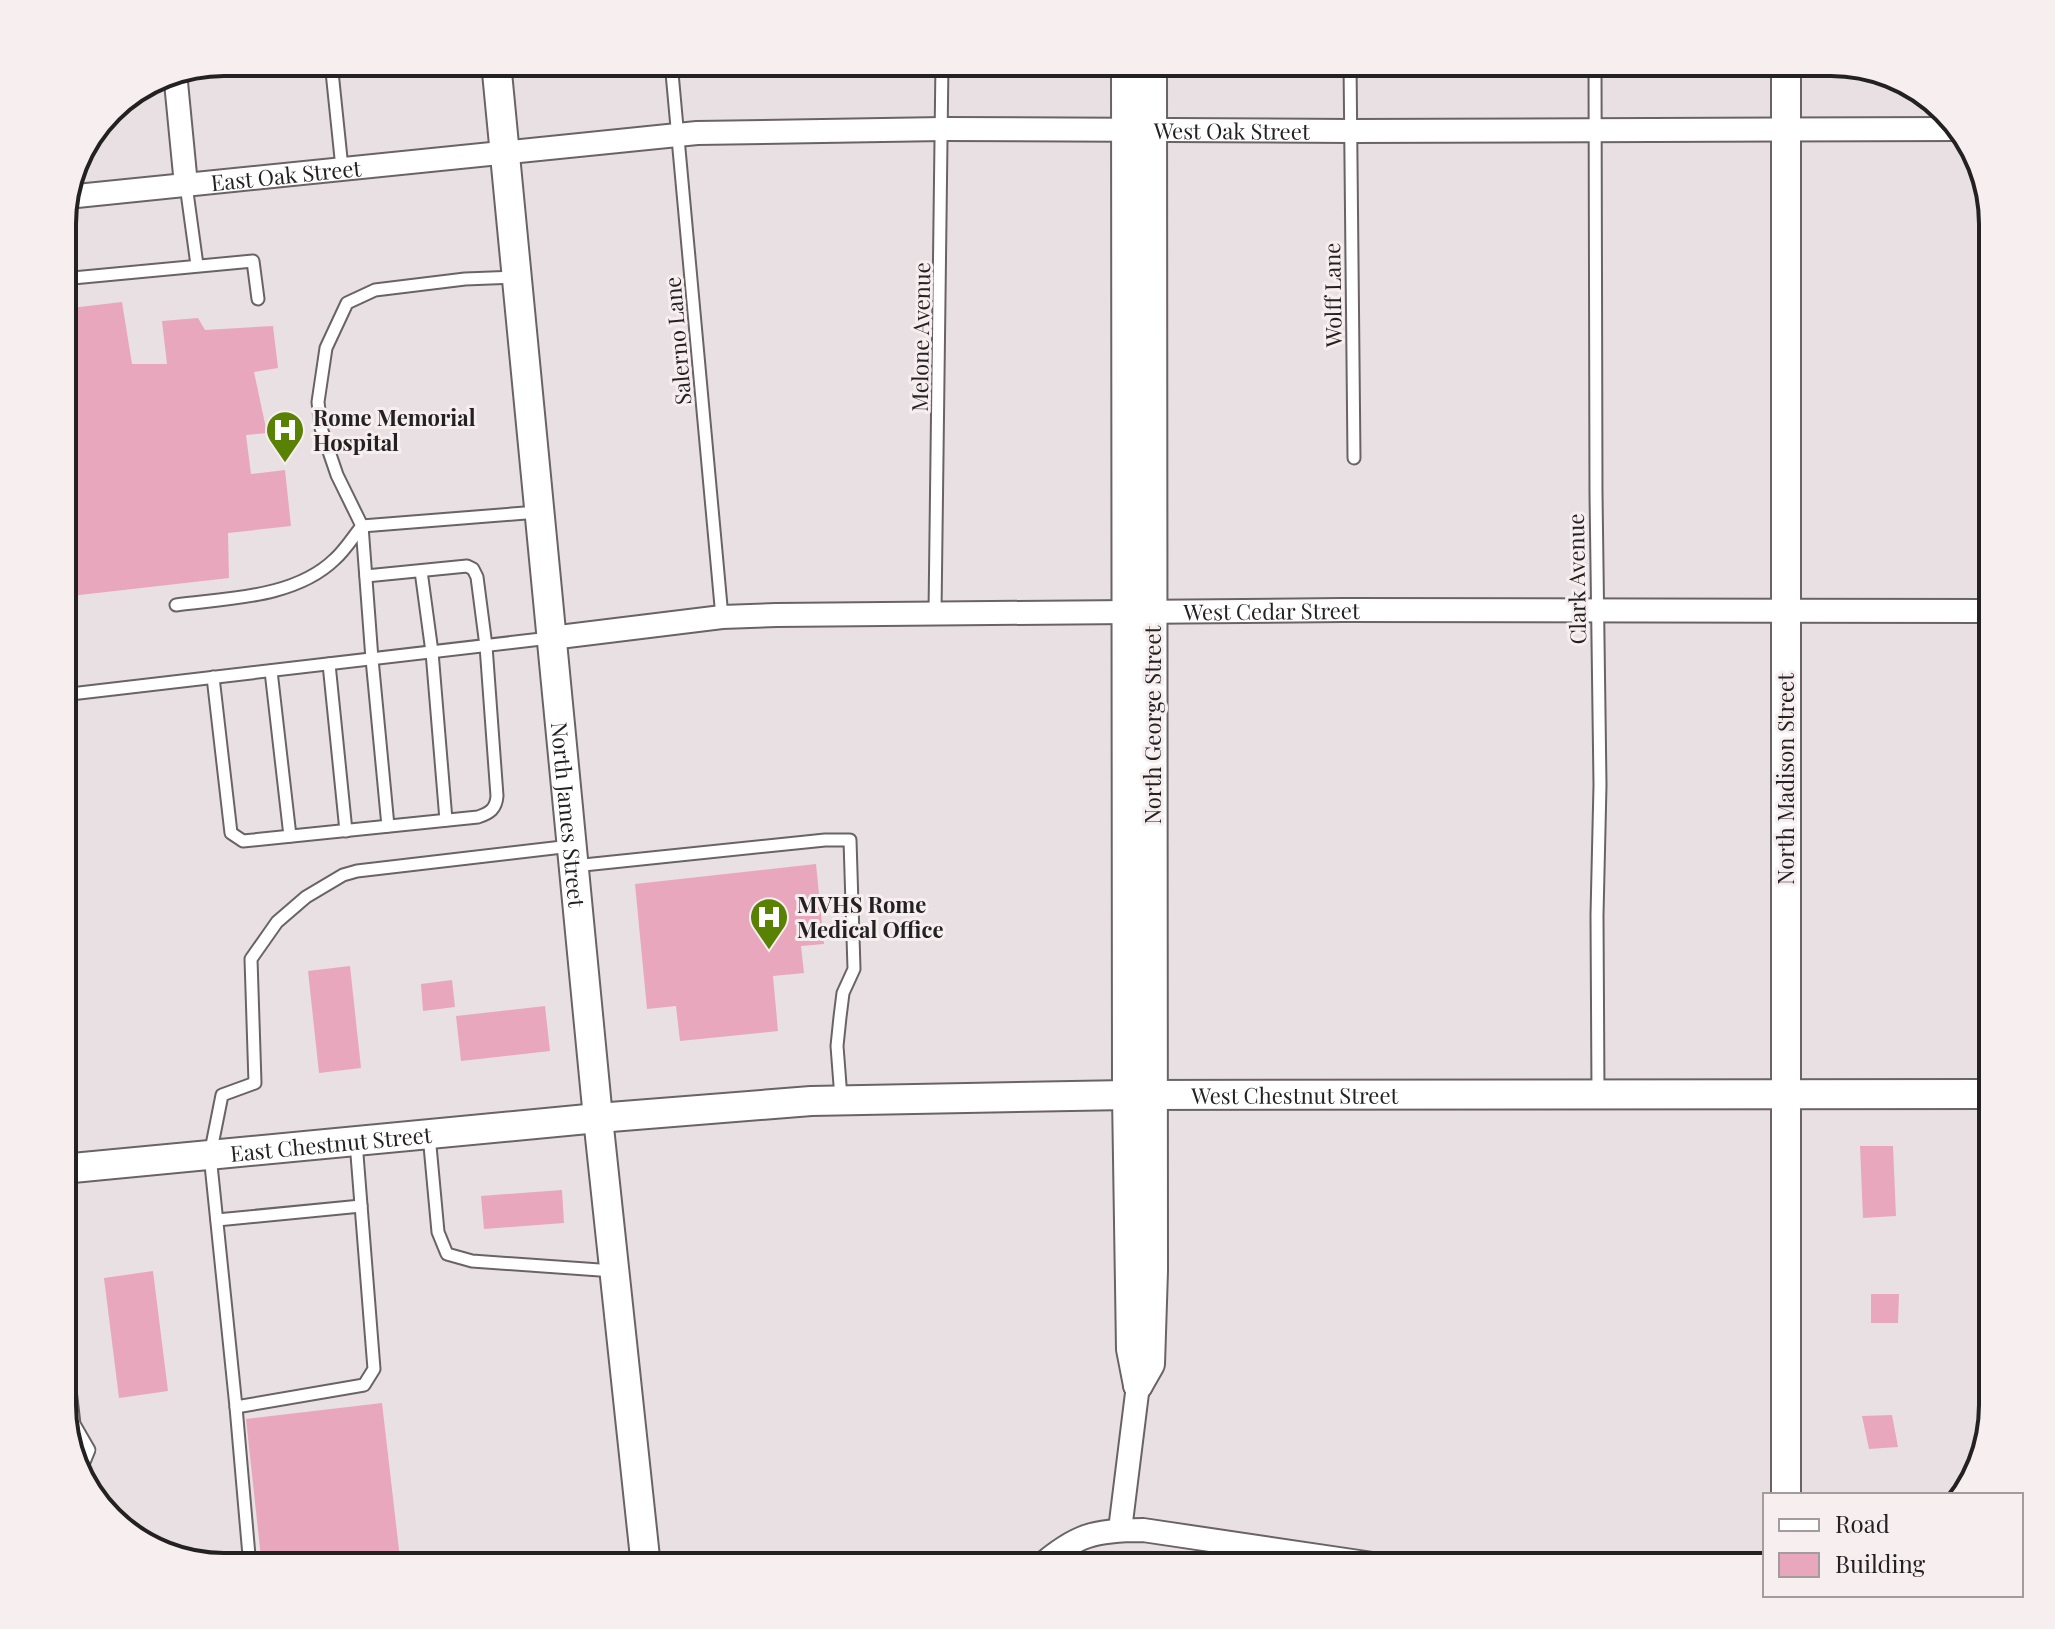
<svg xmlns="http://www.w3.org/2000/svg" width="2055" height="1629" viewBox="0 0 2055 1629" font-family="'Playfair Display',serif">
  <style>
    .building { fill: #e8a7bd }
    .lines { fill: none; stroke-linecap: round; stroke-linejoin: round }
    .service-casing { stroke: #6a6365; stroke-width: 15 }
    .minor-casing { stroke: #6a6365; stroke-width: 26 }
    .tertiary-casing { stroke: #6a6365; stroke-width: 32 }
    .service { stroke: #fff; stroke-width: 11 }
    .minor { stroke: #fff; stroke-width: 22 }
    .tertiary { stroke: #fff; stroke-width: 28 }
    .labels { text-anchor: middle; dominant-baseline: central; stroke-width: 6; stroke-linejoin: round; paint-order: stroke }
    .street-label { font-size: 22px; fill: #242122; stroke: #f7eef0 }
    .poi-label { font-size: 22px; font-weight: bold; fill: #242122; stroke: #f7eef0; text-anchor: start }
    .rim { fill: none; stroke: #242122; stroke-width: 4 }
  </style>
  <rect width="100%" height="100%" fill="#e9e0e3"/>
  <g class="building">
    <rect x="981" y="62" width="36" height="16"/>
    <path d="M122,302L132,364H167L162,321L198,318L205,330L273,326L278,368L254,372L267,433L246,435L251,474L285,470L291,526L228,533L229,578L62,597V518L74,516L68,486H62V430H66L62,400V309Z"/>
    <path d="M816,864L824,944L801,946L804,973L773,976L778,1031L680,1041L676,1006L647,1009L635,884Z"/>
    <path d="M350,966L361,1068L319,1073L308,971Z"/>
    <path d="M452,980L455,1007L423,1011L421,984Z"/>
    <path d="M545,1006L550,1051L461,1061L456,1016Z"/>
    <path d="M1860,1146H1893L1896,1216L1863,1218Z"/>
    <path d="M562,1190L564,1223L484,1229L481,1196Z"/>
    <path d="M153,1271L168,1391L119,1398L104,1278Z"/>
    <path d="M1871,1294H1899L1898,1323H1871Z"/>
    <path d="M382,1403L401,1567H262L246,1419Z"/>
    <path d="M1892,1415L1898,1447L1869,1449L1862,1416Z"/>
  </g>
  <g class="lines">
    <g class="service-casing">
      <g id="service">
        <path d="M331,62L342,168"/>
        <path d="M671,62L722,617"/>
        <path d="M1350,62L1354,458"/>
        <path d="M1595,62L1596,493L1600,785L1597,915L1598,1093"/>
        <path d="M186,185L197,265"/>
        <path d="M62,279L253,261L258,299"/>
        <path d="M421,571L432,652L446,820"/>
        <path d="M176,605C228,598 295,598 335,559C345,550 353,537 362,526L538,512"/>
        <path d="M935,613L942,62"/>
        <path d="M329,664L346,831"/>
        <path d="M271,671L290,836"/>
        <path d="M213,677L231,833L243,841L478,817C490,813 496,809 497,796L486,646L477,577L473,569L467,566L366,576"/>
        <path d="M62,695L550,638"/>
        <path d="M388,826L372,659L362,526L337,475L321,428L318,402L326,348L347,303L375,290L465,279L516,277"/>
        <path d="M574,866L825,840H850L854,969L843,993L840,1017L837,1046L841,1098"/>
        <path d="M62,1090L71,1168"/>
        <path d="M429,1135L438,1232L447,1254L472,1261L614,1271"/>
        <path d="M356,1142L374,1369L364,1385L236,1407L210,1155L222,1095L255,1083L251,959L277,922L306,897L343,875L357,871L571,846"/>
        <path d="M217,1220L361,1206"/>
        <path d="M62,1319L74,1424L89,1450L82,1467H76"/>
        <path d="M236,1407L250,1567"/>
      </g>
    </g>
    <g class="minor-casing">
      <g id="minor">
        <path d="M175,72L186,185"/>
        <path id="s1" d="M67,197L697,133L943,129L1351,131L1959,129"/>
        <path id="s2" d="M551,638L722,617L776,615L1343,610L1993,611"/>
        <path d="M1120,1530L1138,1385"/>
        <path d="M1039,1567C1076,1535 1094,1530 1143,1530L1393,1567"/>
      </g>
    </g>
    <g class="tertiary-casing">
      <g id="tertiary">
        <path id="s3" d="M496,62L598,1118L646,1567"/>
        <path d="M1126,62L1127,1095L1131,1349L1138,1385"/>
        <path id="s4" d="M62,1169L598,1118L811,1101L1127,1095L1993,1094"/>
        <path d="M1138,1385L1150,1364L1153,1271L1152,62"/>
        <path d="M1786,1495V62"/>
      </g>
    </g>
    <use href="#service" class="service"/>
    <use href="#minor" class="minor"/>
    <use href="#tertiary" class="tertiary"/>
  </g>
  <defs>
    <g id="hospital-pin" transform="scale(2)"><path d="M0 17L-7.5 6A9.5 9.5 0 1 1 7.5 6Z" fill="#598205" stroke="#f7eef0"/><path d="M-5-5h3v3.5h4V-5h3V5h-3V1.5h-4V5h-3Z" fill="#fff"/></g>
  </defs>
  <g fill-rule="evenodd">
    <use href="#hospital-pin" x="285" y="430"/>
    <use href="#hospital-pin" x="769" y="917"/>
  </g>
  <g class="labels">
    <g class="street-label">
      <text stroke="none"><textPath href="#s1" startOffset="1168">West Oak Street</textPath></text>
      <text stroke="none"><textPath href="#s1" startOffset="220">East Oak Street</textPath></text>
      <text transform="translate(1332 295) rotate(-91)">Wolff Lane</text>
      <text transform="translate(920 337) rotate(-89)">Melone Avenue</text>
      <text transform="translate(677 341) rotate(-95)">Salerno Lane</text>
      <text transform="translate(1576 579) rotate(-91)">Clark Avenue</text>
      <text stroke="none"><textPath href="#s2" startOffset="722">West Cedar Street</textPath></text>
      <text transform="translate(1152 725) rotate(-90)">North George Street</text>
      <text transform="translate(1785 779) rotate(-90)">North Madison Street</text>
      <text stroke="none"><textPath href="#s3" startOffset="756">North James Street</textPath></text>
      <text stroke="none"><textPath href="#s4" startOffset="1236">West Chestnut Street</textPath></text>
      <text stroke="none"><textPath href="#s4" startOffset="270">East Chestnut Street</textPath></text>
    </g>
    <g class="poi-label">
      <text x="313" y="417">Rome Memorial<tspan x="313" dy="25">Hospital</tspan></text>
      <text x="797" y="904">MVHS Rome<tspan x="797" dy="25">Medical Office</tspan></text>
    </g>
  </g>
  <path d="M0 0H2055V1629H0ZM224 76H1831A148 148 0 0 1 1979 224V1405A148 148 0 0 1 1831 1553H224A148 148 0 0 1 76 1405V224A148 148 0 0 1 224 76Z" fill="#f7eef0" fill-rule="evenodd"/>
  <path class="rim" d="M224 76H1831A148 148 0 0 1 1979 224V1405A148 148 0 0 1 1831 1553H224A148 148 0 0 1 76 1405V224A148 148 0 0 1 224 76Z"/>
  <rect x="1763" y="1493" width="260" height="104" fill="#f7eef0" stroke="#a39c9e" stroke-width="2"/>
  <rect x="1779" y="1519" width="40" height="12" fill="#ffffff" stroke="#a39c9e" stroke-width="2"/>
  <text x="1835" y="1533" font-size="24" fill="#242122">Road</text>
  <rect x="1779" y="1553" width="40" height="24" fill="#e8a7bd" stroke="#a39c9e" stroke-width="2"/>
  <text x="1835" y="1573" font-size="24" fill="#242122">Building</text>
</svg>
